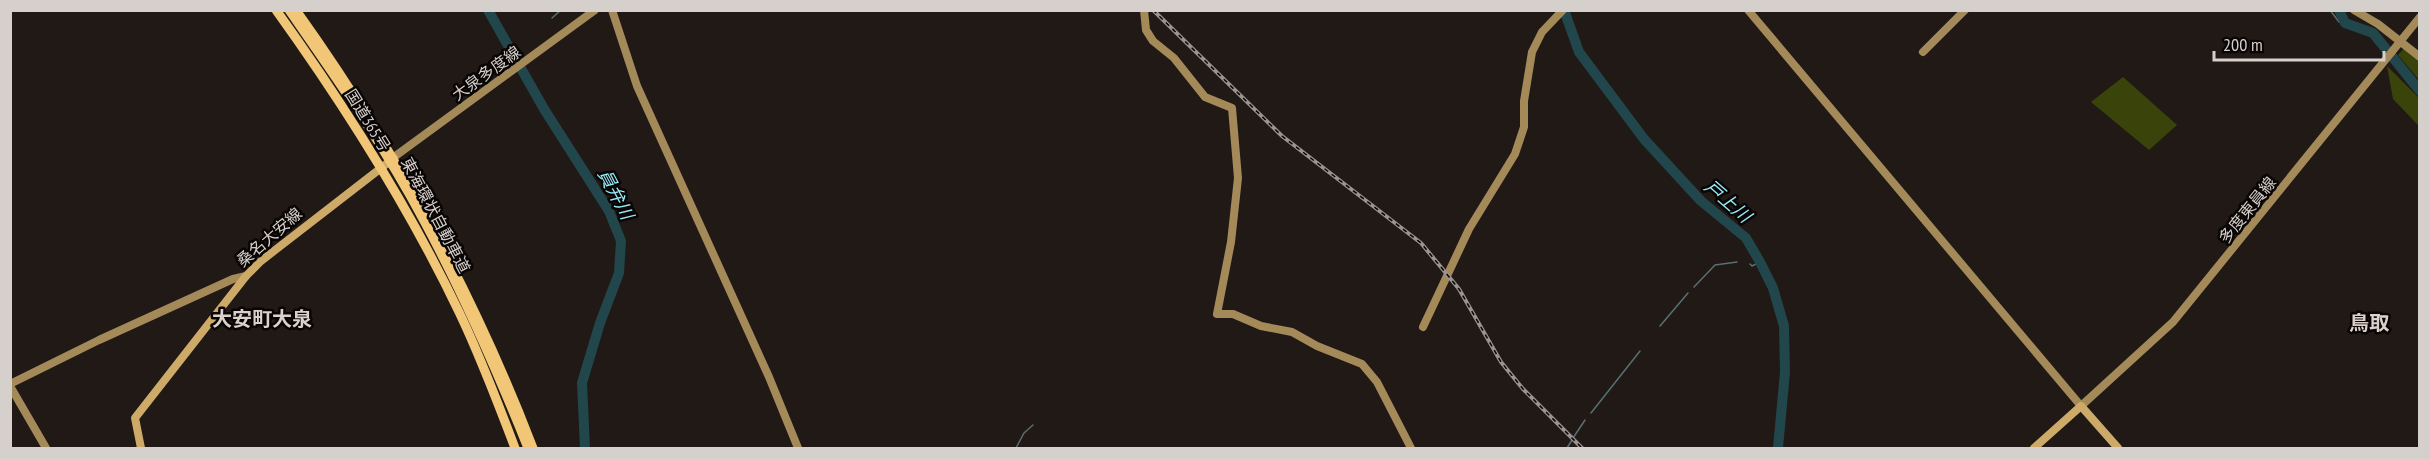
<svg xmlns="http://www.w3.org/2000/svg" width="2430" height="459" viewBox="0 0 2430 459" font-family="'PT Sans Narrow','Noto Sans JP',sans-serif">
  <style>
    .green { fill: #3a440a }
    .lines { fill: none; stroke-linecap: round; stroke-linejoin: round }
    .stream { stroke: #577073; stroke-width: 1.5 }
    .river { stroke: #21474c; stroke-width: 10 }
    .secondary { stroke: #a58a59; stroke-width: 8 }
    .primary { stroke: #cdaa68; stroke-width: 8 }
    .highway { stroke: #f1c777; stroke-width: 9 }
    .rail-casing { stroke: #9a9390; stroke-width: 4 }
    .rail { stroke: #080504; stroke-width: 1.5; stroke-dasharray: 4.5; stroke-linecap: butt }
    .highway-bridge { stroke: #f1c777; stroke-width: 9 }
    .labels { text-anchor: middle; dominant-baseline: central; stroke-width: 5; stroke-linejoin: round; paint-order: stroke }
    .street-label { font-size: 16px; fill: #d6d0cd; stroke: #080504 }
    .water-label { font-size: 18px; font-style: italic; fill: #97ecf9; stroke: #080504 }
    .quarter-label { font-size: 20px; font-weight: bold; fill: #dcd0ca; stroke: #080504 }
  </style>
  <rect width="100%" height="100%" fill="#211915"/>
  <g class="green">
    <path d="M2406,46L2419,58V80L2398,55Z"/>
    <path d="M2387,66L2419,98V126L2393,99Z"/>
    <path d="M2123,77L2177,125L2149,150L2091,102Z"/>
  </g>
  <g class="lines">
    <g class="stream">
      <path d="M2330,10L2339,22L2345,23"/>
      <path d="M552,18L561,10"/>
      <path d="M1750,264L1752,266L1760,262"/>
      <path d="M1694,287L1715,265L1737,262"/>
      <path d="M1660,326L1688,293"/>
      <path d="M1591,413L1640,351"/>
      <path d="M1573,438L1585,420"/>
      <path d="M1016,448L1024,433L1033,425"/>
      <path d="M1567,448L1572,440"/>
    </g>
    <g class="river">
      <path d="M488,10L544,109L609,211L621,241L619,273L600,323L582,383L585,448"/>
      <path d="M1564,10L1579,52L1644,139L1701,201L1746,238L1760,262L1773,288L1784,326L1785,372L1778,448"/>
      <path d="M2339,10L2345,23L2373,33L2420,91"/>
    </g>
    <g class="secondary">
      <path d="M612,10L637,86L769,377L798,448"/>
      <path d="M1144,10L1146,30L1153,41L1174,58L1205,97L1232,108L1238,178L1231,242L1217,314H1233L1261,326L1292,332L1317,346L1362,364L1377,382L1411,448"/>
      <path d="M1748,10L2081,406L2173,322L2420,17"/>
      <path d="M2354,10L2378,24L2420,57"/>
      <path d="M1923,52L1965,10"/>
      <path d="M394,157L595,10"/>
      <path d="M1423,327L1469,229L1515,154L1524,127V101L1532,52L1542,32L1563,10"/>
      <path d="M10,384L99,340L233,279L246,276"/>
      <path d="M10,386L46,448"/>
    </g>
    <g class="primary">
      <path d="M141,448L135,418L246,276L261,261L394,158"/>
      <path d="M2034,448L2081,406L2118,448"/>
    </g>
    <g class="highway">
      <path d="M276,10C345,106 409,207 460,314C481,358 498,403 515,448"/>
      <path d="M296,10C394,147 473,292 533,448"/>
    </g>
    <g class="rail-casing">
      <path id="rail" d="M1153,10L1282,136L1421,243L1459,289L1501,362L1523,389L1582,448"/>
    </g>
    <use href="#rail" class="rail"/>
    <path class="highway-bridge" d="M289,10C337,79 385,147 424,221C464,295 497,371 528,448"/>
  </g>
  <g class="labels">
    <g class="street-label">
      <text transform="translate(486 73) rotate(-36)">大泉多度線</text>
      <text transform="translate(368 120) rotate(58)">国道365号</text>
      <text transform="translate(2247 210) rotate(-51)">多度東員線</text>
      <text transform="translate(436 215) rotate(62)">東海環状自動車道</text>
      <text transform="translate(269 237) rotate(-41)">桑名大安線</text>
    </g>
    <g class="water-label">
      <text transform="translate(616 194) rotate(62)">員弁川</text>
      <text transform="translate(1728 201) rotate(41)">戸上川</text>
    </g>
    <g class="quarter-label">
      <text x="262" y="319">大安町大泉</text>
      <text x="2369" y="323">鳥取</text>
    </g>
  </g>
  <rect width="2430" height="459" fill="none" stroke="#d6d0cd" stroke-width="24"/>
  <path d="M2214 51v9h170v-9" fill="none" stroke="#d6d0cd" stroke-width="3"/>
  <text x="2223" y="51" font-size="18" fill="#d6d0cd" stroke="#080504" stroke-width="4.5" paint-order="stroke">200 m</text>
</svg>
